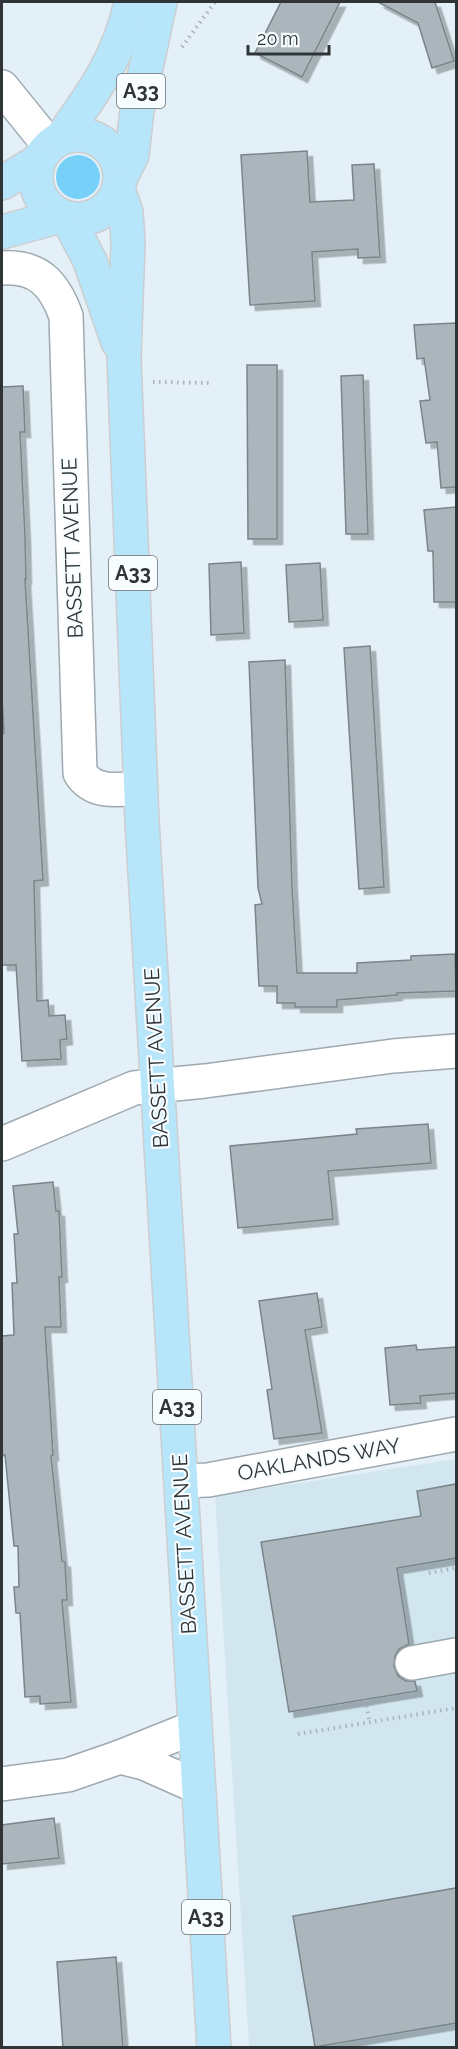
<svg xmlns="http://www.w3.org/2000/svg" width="458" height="2049" viewBox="0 0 458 2049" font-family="Raleway,sans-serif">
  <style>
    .built { fill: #d2e6f0 }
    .green { fill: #77d0f8 }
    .building { fill: #aab6bc; stroke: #79858a; stroke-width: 1.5; filter: url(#shadow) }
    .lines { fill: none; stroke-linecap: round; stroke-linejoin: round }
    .minor-casing { stroke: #9ea9af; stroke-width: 36 }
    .major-casing { stroke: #cdcecf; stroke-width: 36 }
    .path { stroke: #aab3b9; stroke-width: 4; stroke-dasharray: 1.5 4.5; stroke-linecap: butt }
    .minor { stroke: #fff; stroke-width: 33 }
    .major { stroke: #b7e5fa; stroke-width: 33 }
    .labels { text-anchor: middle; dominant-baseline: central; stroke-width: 4.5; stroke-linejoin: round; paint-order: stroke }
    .shield { fill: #f7fcff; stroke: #6b7073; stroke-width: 1.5 }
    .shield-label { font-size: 20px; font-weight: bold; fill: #2f3437 }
    .street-label { font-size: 21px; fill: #2f3437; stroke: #f7fcff }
  </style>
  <defs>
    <filter id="shadow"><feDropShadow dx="5.5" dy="5.5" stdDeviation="0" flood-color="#0004"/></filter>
  </defs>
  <rect width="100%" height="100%" fill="#e4f0f7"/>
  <path class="built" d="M456,1459V2047H249L215,1496Z"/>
  <circle class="green" cx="78" cy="177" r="22"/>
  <g class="building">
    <path d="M281,2H340L302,77L255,53Z"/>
    <path d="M378,2H435L454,61L432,68L418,23Z"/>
    <path d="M307,151L310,202L354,200L352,165L374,164L380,257L358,258V249L312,252L315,301L250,305L241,155Z"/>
    <path d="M456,323V487L441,488L437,442L426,443L420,401L430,400L424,358L417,359L414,325Z"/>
    <path d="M247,365H277V539H248Z"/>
    <path d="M363,375L368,534H346L341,376Z"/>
    <path d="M23,386L25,432H20L25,536L26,579H25L43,880L34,881L37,1001L48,1000L49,1016L65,1015L67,1039L60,1040L61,1059L22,1061L16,965H2V733H4L2,698V387Z"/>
    <path d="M456,507V602H434L433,551H428L424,510Z"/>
    <path d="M241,562L244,633L211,635L209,564Z"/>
    <path d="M320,563L323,620L289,622L286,565Z"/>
    <path d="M370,646L384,887L359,889L344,648Z"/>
    <path d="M285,660L292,887L297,973H357V963L411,960V956L455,954L456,991L397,993V995L337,1000V1007H295V1003H277V986H259L255,905L262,904L258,888L249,662Z"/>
    <path d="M428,1124L431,1163L328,1171L333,1219L238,1228L230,1146L357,1134L356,1129Z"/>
    <path d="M53,1182L56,1211H59L62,1277H59L61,1327H45L53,1455L51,1456L62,1561L65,1562L67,1600H62L71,1702L40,1704V1696L25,1697L20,1613H16L14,1587H19L18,1546H14L5,1455L2,1456V1336L14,1335L12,1283H17L14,1234H18L13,1186Z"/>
    <path d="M317,1293L322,1327L305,1330L322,1433L274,1439L267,1390L272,1389L259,1301Z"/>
    <path d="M416,1345L417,1350L456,1347V1393L420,1396L421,1403L390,1405L385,1348Z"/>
    <path d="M456,1484V1558L397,1568L409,1644L399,1649L395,1656L394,1666L398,1676L406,1681H415L417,1691L289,1712L261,1542L421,1516L417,1491Z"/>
    <path d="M54,1818L59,1858L2,1864V1825Z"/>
    <path d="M456,1888V2023L315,2047L293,1916Z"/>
    <path d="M116,1957L123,2048H63L57,1962Z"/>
  </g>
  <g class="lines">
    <g class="minor-casing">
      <g id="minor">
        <path d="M2,87L49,145"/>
        <path d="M2,268C38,266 54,283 66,316L80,773C93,794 118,790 140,788"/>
        <path d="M2,1144L134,1088L205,1081L393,1056L456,1051"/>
        <path d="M181,1481L208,1480L456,1434"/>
        <path d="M412,1663L456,1655"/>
        <path d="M120,1757L144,1763L198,1787"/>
        <path d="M2,1784L68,1775L120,1757L195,1727"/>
      </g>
    </g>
    <g class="major-casing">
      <g id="major">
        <circle cx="78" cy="177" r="42"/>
        <path d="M61,138C93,94 120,56 131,2"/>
        <path d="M120,179L132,155L137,110L160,2"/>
        <path d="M2,183L38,161"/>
        <path d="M118,190L126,212L128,242L124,358L142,821L214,2048"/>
        <path d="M68,219L90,261L118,342"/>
        <path d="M2,232L61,216"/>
      </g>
    </g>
    <g class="path">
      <path d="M182,47L215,2"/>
      <path d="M153,382L212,383"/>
      <path d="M429,1573L456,1568"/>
      <path d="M365,1700L370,1723"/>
      <path d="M298,1734L456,1708"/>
    </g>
    <use href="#minor" class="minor"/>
    <use href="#major" class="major"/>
  </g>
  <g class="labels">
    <g class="shield">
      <rect x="117" y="74" width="48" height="34" rx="4.5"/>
      <rect x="109" y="556" width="48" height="34" rx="4.5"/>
      <rect x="153" y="1390" width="48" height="34" rx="4.5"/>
      <rect x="182" y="1900" width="48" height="34" rx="4.5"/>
    </g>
    <g class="shield-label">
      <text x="141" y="91">A33</text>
      <text x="133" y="573">A33</text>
      <text x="177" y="1407">A33</text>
      <text x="206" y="1917">A33</text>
    </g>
    <g class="street-label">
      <text transform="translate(72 548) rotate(-92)">BASSETT AVENUE</text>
      <text transform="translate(156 1058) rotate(-93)">BASSETT AVENUE</text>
      <text transform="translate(319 1459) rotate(-10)">OAKLANDS WAY</text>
      <text transform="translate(184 1544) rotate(-93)">BASSETT AVENUE</text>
    </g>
  </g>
  <rect width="458" height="2049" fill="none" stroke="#2f3437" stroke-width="6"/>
  <path d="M248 45v9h81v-9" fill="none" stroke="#2f3437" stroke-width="3"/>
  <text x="257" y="45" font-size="18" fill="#2f3437" stroke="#f7fcff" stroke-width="4.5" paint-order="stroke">20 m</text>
</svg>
